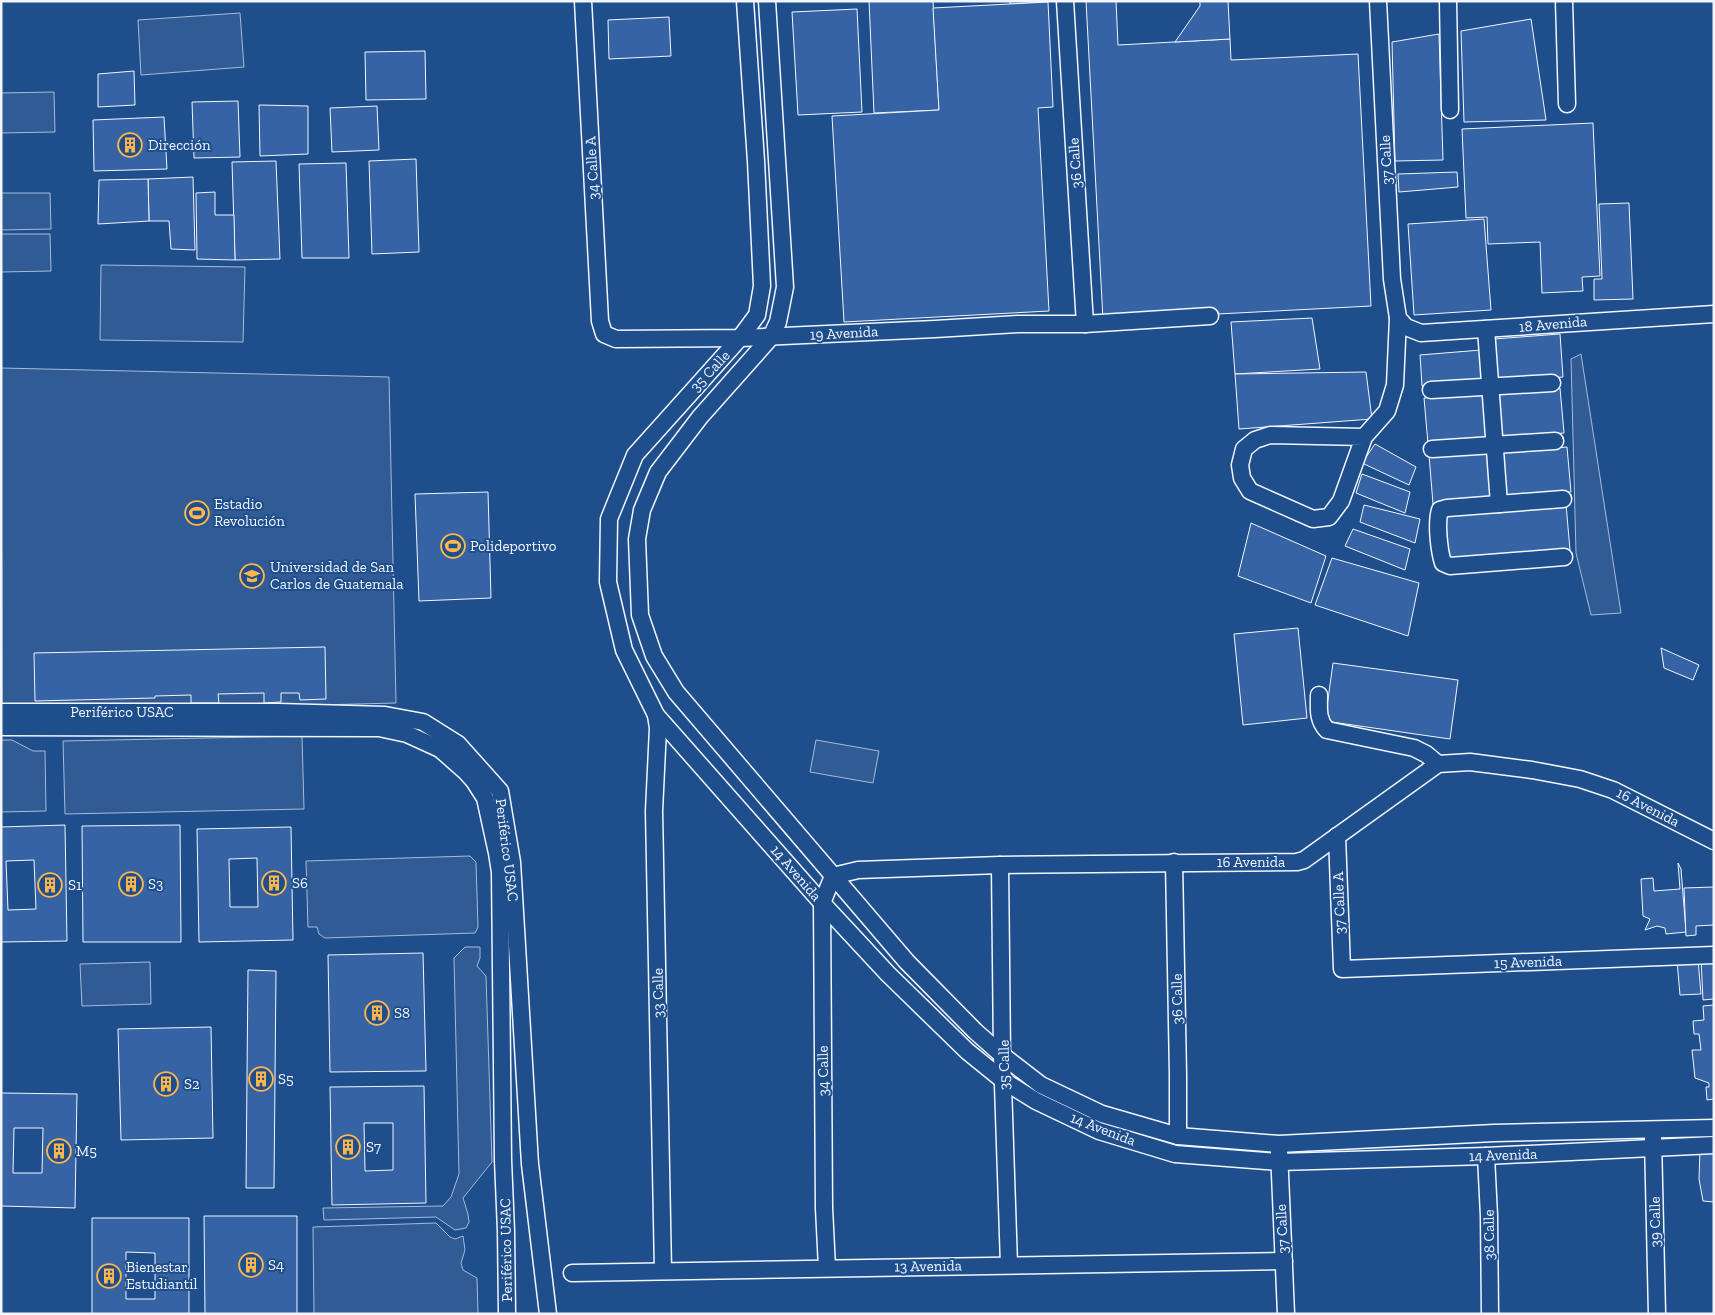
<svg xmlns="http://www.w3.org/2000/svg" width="1715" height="1315" viewBox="0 0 1715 1315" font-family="'Zilla Slab',serif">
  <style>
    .built { fill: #305b95; stroke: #a8bbd7 }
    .building { fill: #3563a3; stroke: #f2f6ff; fill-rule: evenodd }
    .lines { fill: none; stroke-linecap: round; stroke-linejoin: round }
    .minor-casing { stroke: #f2f6ff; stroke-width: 19 }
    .minor { stroke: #1f4e8c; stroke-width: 16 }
    .labels { text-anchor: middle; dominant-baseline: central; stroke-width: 4; stroke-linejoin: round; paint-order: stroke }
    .poi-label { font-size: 15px; fill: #f2f6ff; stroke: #1f4e8c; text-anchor: start }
    .street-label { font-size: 15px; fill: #f2f6ff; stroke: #1f4e8c }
  </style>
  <rect width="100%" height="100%" fill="#1f4e8c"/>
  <g class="built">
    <path d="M240,13L244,67L141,75L138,20Z"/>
    <path d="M54,92L55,132L1,133V93Z"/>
    <path d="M1,193H50L51,229L1,230Z"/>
    <path d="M1,234H50L51,271L1,272Z"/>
    <path d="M101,265L245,267L243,342L100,340Z"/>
    <path d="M1581,354L1621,613L1591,615L1576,553L1571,359Z"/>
    <path d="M1,368L389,377L396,703L278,706L2,705Z"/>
    <path d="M302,736L304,809L65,814L63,741Z"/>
    <path d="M1,740H12L33,751H45L46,811L1,812Z"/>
    <path d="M816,740L879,751L873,783L810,772Z"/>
    <path d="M470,856L476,862L478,927L475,933L325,938L319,934L317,927H308L306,861Z"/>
    <path d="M465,947H480V958L477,966L486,976L492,1162L463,1198L468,1214L469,1222L466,1228L455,1230L436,1217L324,1220L323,1208L443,1206L451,1197L459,1174L454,958Z"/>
    <path d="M150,962L151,1004L82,1006L80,964Z"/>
    <path d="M436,1223L450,1237L455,1239L463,1236L465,1250L461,1263L463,1270L477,1278L478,1314H314L313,1227Z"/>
  </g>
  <g class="building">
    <path d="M869,1H933L939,110L874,113Z"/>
    <path d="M1010,1H1048V2L1010,4Z"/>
    <path d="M1086,1H1116L1118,45L1230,39L1231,60L1358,54L1371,306L1103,320Z"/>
    <path d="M1200,1H1228L1230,39L1175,42L1200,6Z"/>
    <path d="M1048,2L1053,107L1038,108L1049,311L844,322L832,116L939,110L933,8Z"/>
    <path d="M857,9L862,112L798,115L792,12Z"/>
    <path d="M669,17L671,56L609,59L608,20Z"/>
    <path d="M1531,19L1546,120L1464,122L1461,31Z"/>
    <path d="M1439,34L1443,160L1395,161L1392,42Z"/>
    <path d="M425,51L426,99L366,100L365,52Z"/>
    <path d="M134,71L135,105L98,107V74Z"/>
    <path d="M238,101L240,157L194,158L192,102Z"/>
    <path d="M259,105L308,106V154L260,156Z"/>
    <path d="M377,106L379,150L332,152L330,108Z"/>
    <path d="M164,117L167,169L94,171L93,120Z"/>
    <path d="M1593,123L1600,276L1582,277L1583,291L1542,293L1540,242L1488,244L1487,217L1466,218L1462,129Z"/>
    <path d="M416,159L419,252L372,254L369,161Z"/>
    <path d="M276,161L280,259L235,260L232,162Z"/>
    <path d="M346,163L349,258H302L299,164Z"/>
    <path d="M1457,172L1458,187L1399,192L1398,174Z"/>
    <path d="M193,177L195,250L171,249L169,221H149L148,179Z"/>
    <path d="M148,179L149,221L98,224L99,180Z"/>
    <path d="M215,192V215H234L235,260L197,259L196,193Z"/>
    <path d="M1629,203L1633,299L1594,300V279H1602L1599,204Z"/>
    <path d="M1484,219L1491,310L1414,315L1408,224Z"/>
    <path d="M1312,318L1320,369L1235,374L1231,322Z"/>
    <path d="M1560,334L1563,377L1497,382L1494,339Z"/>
    <path d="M1481,350L1484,381L1422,386L1420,355Z"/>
    <path d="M1366,372L1372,419L1239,429L1235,374Z"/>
    <path d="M1560,388L1564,433L1502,438L1498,393Z"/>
    <path d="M1484,393L1488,439L1428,444L1424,398Z"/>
    <path d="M1375,444L1416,467L1409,485L1362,463Z"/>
    <path d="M1567,447L1571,492L1506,497L1502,452Z"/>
    <path d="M1487,450L1492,499L1433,504L1429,455Z"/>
    <path d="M1362,474L1410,492L1405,513L1356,493Z"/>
    <path d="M488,492L491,598L419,601L415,494Z"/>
    <path d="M1566,504L1570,550L1449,559L1445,513Z"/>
    <path d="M1364,505L1420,519L1415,543L1360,522Z"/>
    <path d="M1251,523L1326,556L1311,603L1238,576Z"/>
    <path d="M1353,529L1410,549L1405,570L1345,546Z"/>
    <path d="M1332,558L1419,583L1408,636L1315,605Z"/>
    <path d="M1298,628L1307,718L1243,725L1234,634Z"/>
    <path d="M325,647L326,699L300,700L299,693H281V702L264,703V693L218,694L219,703H191V695L155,696V698L35,701L34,653Z"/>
    <path d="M1661,648L1699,665L1693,680L1664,668Z"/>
    <path d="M1333,663L1458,680L1450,739L1325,721Z"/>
    <path d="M65,825L67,941L1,942V827ZM34,860L36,909L8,910L6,861Z"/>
    <path d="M180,825L181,942H83L82,826Z"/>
    <path d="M291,827L293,940L199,942L197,829ZM257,858L258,907H230L229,859Z"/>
    <path d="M1678,863L1681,869L1686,932L1666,934L1665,928L1657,926L1645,930L1650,919L1643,916L1641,879L1653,878L1654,891L1680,889Z"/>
    <path d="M1714,887V925L1696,926V935L1686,936L1684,888Z"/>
    <path d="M423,953L426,1071L330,1072L328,955Z"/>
    <path d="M1714,958V999L1703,1000L1701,959Z"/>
    <path d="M1698,959L1701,994L1680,995L1677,961Z"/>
    <path d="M248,970L276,971L274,1188H246Z"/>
    <path d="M1714,1005V1099L1707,1100L1706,1087H1709V1083L1695,1078L1692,1050H1701L1699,1034H1694L1693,1021L1704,1020L1703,1006Z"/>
    <path d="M211,1027L213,1138L121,1140L118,1029Z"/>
    <path d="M424,1086L426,1203L332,1205L330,1087ZM364,1123H393V1170L365,1171Z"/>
    <path d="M1,1093L77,1094L75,1208L1,1206ZM14,1128H43L42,1173H13Z"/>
    <path d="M1700,1149L1714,1150V1202L1703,1201L1699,1179Z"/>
    <path d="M204,1216H297V1314H205Z"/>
    <path d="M92,1218H189V1314H92ZM126,1252L155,1253V1299H126Z"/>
  </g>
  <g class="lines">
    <g class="minor-casing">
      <g id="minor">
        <path d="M583,1L600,321L604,334L616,339L740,338L935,329L1018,324H1085L1210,316"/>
        <path d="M745,1L756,161L762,286L757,315L740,338L635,455L609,519L608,582L624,650L656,715L822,903L888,974L967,1051L1004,1081L1036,1101L1099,1131L1175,1154L1279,1162L1486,1156L1714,1145"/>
        <path d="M767,1L785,287L778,322L771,337L700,417L658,472L642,510L637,539L640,615L654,656L676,692L907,962L975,1031L1002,1055L1041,1085L1102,1114L1178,1136L1279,1144L1494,1133L1714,1128"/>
        <path d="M1065,1L1085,324"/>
        <path d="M1448,1L1450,110"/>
        <path d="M1564,1L1567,104"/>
        <path d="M1398,318L1406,327L1421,333L1714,314"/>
        <path d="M1486,329L1499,504"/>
        <path d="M1431,390L1552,383"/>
        <path d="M1364,437L1270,435L1255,440L1244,449L1240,465L1242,478L1250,491L1313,519L1329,517L1341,501L1364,437L1387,411L1395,385L1398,318L1392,279L1378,1"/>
        <path d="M1432,449L1555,441"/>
        <path d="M1563,499L1447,508L1440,510C1436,523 1439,550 1443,563L1450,566L1564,557"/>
        <path d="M1319,695C1319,708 1317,720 1327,730L1414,748L1426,754L1438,764"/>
        <path d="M1,712H278L385,715L423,722L458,744L500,791L512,862L530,1164L548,1314"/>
        <path d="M656,715L658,728L654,811L663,1271"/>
        <path d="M1,727L379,728L407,734L440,749L465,771L474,781L485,798L497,853L500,872L503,1160L506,1231L507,1314"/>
        <path d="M1337,836L1342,969L1714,955"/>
        <path d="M1174,862L1178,1075V1136"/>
        <path d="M1000,865L1002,1055L1009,1265"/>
        <path d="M1653,1139L1657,1314"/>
        <path d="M1279,1151L1286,1314"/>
        <path d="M1486,1156L1489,1216L1490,1314"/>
        <path d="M827,1268L824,1208L822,903L833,876L858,870L1000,865L1297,862L1304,860L1438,764L1470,762L1532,770L1580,779L1613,790L1714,841"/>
        <path d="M572,1273L1284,1261"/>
      </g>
    </g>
    <use href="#minor" class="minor"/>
  </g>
  <defs>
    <g id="building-ring" transform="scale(1.25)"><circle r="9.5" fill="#1f4e8c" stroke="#ffb74d" stroke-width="1.5"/><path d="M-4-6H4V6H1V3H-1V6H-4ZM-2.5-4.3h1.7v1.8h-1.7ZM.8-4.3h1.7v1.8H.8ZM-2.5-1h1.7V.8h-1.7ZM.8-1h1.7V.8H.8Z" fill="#ffb74d"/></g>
    <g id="stadium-ring" transform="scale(1.25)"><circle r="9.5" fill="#1f4e8c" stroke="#ffb74d" stroke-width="1.5"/><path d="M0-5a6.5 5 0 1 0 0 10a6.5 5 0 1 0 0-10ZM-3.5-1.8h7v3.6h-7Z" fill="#ffb74d"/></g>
    <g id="university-ring" transform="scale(1.25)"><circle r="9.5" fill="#1f4e8c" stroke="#ffb74d" stroke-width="1.5"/><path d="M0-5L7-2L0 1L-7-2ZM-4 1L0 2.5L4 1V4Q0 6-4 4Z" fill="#ffb74d"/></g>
  </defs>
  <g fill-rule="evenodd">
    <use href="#building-ring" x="130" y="145"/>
    <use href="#stadium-ring" x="197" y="513"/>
    <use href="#stadium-ring" x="453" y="546"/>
    <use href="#university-ring" x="252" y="576"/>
    <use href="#building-ring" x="274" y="883"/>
    <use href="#building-ring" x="131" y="884"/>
    <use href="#building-ring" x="50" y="885"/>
    <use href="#building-ring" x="377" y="1013"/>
    <use href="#building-ring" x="261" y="1079"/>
    <use href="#building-ring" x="166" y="1084"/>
    <use href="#building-ring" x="348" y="1147"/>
    <use href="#building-ring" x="59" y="1151"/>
    <use href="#building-ring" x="251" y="1265"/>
    <use href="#building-ring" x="109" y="1276"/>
  </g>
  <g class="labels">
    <g class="poi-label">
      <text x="148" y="145">Dirección</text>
      <text x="214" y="504">Estadio<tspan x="214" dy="17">Revolución</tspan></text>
      <text x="470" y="546">Polideportivo</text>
      <text x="270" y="567">Universidad de San<tspan x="270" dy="17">Carlos de Guatemala</tspan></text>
      <text x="292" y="883">S6</text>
      <text x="148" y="884">S3</text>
      <text x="68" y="885">S1</text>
      <text x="394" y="1013">S8</text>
      <text x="278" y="1079">S5</text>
      <text x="184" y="1084">S2</text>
      <text x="366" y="1147">S7</text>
      <text x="76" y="1151">M5</text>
      <text x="268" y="1265">S4</text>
      <text x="126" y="1267">Bienestar<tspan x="126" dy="17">Estudiantil</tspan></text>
    </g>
    <g class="street-label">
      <text transform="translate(1386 160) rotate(-93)">37 Calle</text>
      <text transform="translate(1075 163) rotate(-94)">36 Calle</text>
      <text transform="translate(592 168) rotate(-93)">34 Calle A</text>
      <text transform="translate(1553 324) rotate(-5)">18 Avenida</text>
      <text transform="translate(844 333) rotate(-3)">19 Avenida</text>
      <text transform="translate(710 371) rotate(-47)">35 Calle</text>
      <text x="122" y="712">Periférico USAC</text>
      <text transform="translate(1648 807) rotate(27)">16 Avenida</text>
      <text transform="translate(507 850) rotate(83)">Periférico USAC</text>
      <text x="1251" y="862">16 Avenida</text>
      <text transform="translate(796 873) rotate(49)">14 Avenida</text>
      <text transform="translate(1339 903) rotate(-92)">37 Calle A</text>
      <text transform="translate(1528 962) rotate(-2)">15 Avenida</text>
      <text transform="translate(658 993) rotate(-91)">33 Calle</text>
      <text transform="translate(1177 999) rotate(-91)">36 Calle</text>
      <text transform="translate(1004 1065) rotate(-91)">35 Calle</text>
      <text transform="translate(823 1071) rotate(-91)">34 Calle</text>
      <text transform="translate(1103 1129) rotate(21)">14 Avenida</text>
      <text transform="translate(1503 1155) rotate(-2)">14 Avenida</text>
      <text transform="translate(1655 1222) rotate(-91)">39 Calle</text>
      <text transform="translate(1282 1229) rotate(-93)">37 Calle</text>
      <text transform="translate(1489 1235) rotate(-91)">38 Calle</text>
      <text transform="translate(506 1250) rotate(-91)">Periférico USAC</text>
      <text transform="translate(928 1266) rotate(-1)">13 Avenida</text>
    </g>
  </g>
  <rect width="1715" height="1315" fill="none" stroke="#f2f6ff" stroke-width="5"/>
</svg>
